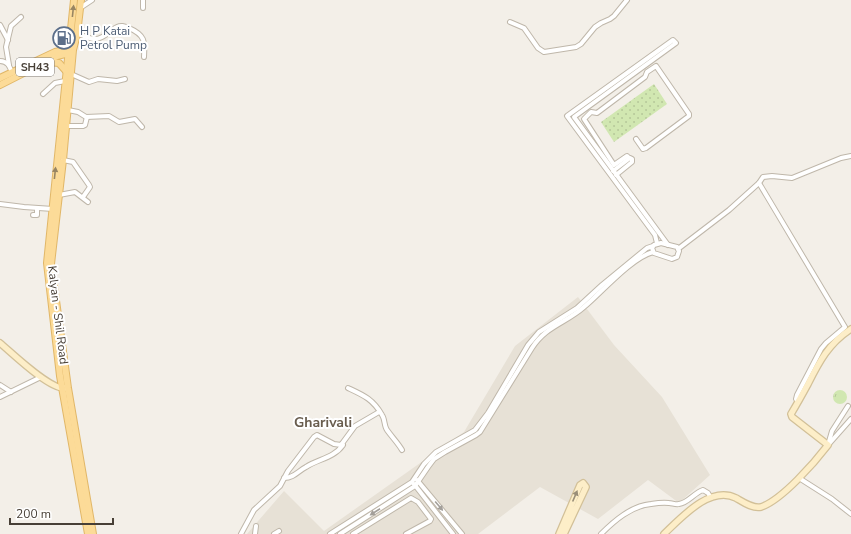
<svg xmlns="http://www.w3.org/2000/svg" width="851" height="534" viewBox="0 0 851 534" font-family="'Nunito Sans',sans-serif">
  <style>
    .residential { fill: #e7e1d6 }
    .grass { fill: url(#grass-tufts) }
    .park { fill: url(#park-dots) }
    .lines { fill: none; stroke-linecap: round; stroke-linejoin: round }
    .street-casing { stroke: #bfb7aa; stroke-width: 6 }
    .secondary-casing { stroke: #d2c098; stroke-width: 8 }
    .primary-casing { stroke: #e1b768; stroke-width: 8 }
    .street { stroke: #fff; stroke-width: 4 }
    .secondary { stroke: #fdeec8; stroke-width: 5.5 }
    .primary { stroke: #fcdb98; stroke-width: 6 }
    .oneway { fill: #988562 }
    .oneway2 { fill: #998e78 }
    .oneway3 { fill: #a39f9a }
    .labels { text-anchor: middle; dominant-baseline: central; stroke-width: 4; stroke-linejoin: round; paint-order: stroke }
    .shield { fill: #fff; stroke: #7e7972; stroke-width: 1 }
    .shield-label { font-size: 11px; font-weight: bold; fill: #473f36 }
    .service-label { font-size: 12px; fill: #4e5e75; stroke: #fff; text-anchor: start }
    .street-label { font-size: 12px; fill: #473f36; stroke: #fff }
    .quarter-label { font-size: 14px; font-weight: bold; fill: #695d4e; stroke: #fff }
  </style>
  <defs>
    <pattern id="grass-tufts" width="24" height="20" patternUnits="userSpaceOnUse"><rect width="24" height="20" fill="#d1e7b1"/><path d="M3 7l-1-3M5 7V3M7 7l1-3M15 17l-1-3M17 17v-4M19 17l1-3" fill="none" stroke="#b5c799"/></pattern>
    <pattern id="park-dots" width="8" height="8" patternUnits="userSpaceOnUse"><rect width="8" height="8" fill="#d1e7b1"/><path d="M2 2h.1M6 6h.1" fill="none" stroke="#b5c799" stroke-width="1.8" stroke-linecap="round"/></pattern>
  </defs>
  <rect width="100%" height="100%" fill="#f3efe8"/>
  <path class="residential" d="M578,297L614,345L662,397L710,475L679,503L648,480L598,519L540,487L478,534H247L284,491L324,531L464,432L515,346Z"/>
  <circle class="grass" cx="840" cy="397" r="7"/>
  <path class="park" d="M654,84L667,104L614,142L601,122Z"/>
  <g class="lines">
    <g class="street-casing">
      <g id="street">
        <path d="M143,0V8"/>
        <path d="M80,8L92,0"/>
        <path d="M510,22L524,28L538,48L544,52L576,47L581,44L595,27L601,23L610,19L614,16L627,0"/>
        <path d="M0,25L8,40"/>
        <path d="M77,34C83,35 90,39 95,39C105,39 109,30 117,27C121,25 124,26 129,28C145,35 145,41 144,57"/>
        <path d="M0,61C8,61 10,67 12,73"/>
        <path d="M9,65L6,47L11,26L21,17"/>
        <path d="M71,74L89,82L98,79L117,81L125,79"/>
        <path d="M43,94L55,83L65,81"/>
        <path d="M68,110L78,112L86,117L109,116L119,122L135,119L142,127"/>
        <path d="M67,126H83L85,125L87,117"/>
        <path d="M629,158L627,156L614,165L584,119L591,112L597,113L645,77L647,72L656,66L689,114V116L646,148L643,149L636,139"/>
        <path d="M63,160L73,162L89,185L90,187L83,197"/>
        <path d="M613,171L630,158L632,159V162L616,175"/>
        <path d="M759,183L845,327L826,343L821,349L797,395L796,399L798,401"/>
        <path d="M59,195L75,192L88,202"/>
        <path d="M0,204L24,207L53,209"/>
        <path d="M33,215H37V208"/>
        <path d="M657,243L655,235L567,116L673,40L676,43L574,117L668,245"/>
        <path d="M661,243L677,247L679,251L677,257L672,259L654,253L652,248L654,245Z"/>
        <path d="M678,249L729,210L759,183L763,177L772,176L792,178L841,158L851,156"/>
        <path d="M0,385L11,392"/>
        <path d="M348,388C363,395 373,399 382,415C385,419 384,426 387,430C392,437 398,443 402,450"/>
        <path d="M0,397L41,377"/>
        <path d="M828,445L832,431L848,406"/>
        <path d="M828,445L851,419"/>
        <path d="M284,478C294,478 298,471 306,467C318,459 334,458 343,445"/>
        <path d="M799,478L832,499L851,514"/>
        <path d="M417,480L462,534"/>
        <path d="M414,484L453,534"/>
        <path d="M241,534L254,510L280,486L288,471L314,437L317,435L334,444L341,445L355,426L379,412"/>
        <path d="M255,534L256,526"/>
        <path d="M274,534L279,531"/>
        <path d="M330,534L412,482L424,464L436,452L475,430L488,413L528,345L539,332L577,308L602,285L647,248L653,246"/>
        <path d="M340,534L415,486L428,467L434,459L445,452L476,435L480,432L532,348C546,326 566,323 584,307C602,292 631,258 653,252"/>
        <path d="M353,534L411,498L418,502L431,519L430,521L406,534"/>
        <path d="M601,534C614,521 631,506 651,504C657,503 663,502 669,503C672,503 676,505 679,504C688,503 694,493 703,490L708,493L711,498"/>
      </g>
    </g>
    <g class="secondary-casing">
      <g id="secondary">
        <path d="M0,343C12,353 50,390 65,388"/>
        <path d="M559,534L580,485L583,483L586,487L564,534"/>
        <path d="M664,534C681,518 710,485 736,498C743,502 753,509 761,507C782,500 815,462 828,445L792,417L791,414C797,404 802,395 808,384C819,362 829,343 851,329"/>
      </g>
    </g>
    <g class="primary-casing">
      <g id="primary">
        <path d="M74,0L47,263L60,376L88,534"/>
        <path d="M81,0L77,34L73,50L63,160L51,264L68,388L93,534"/>
        <path d="M48,62L59,63L66,71"/>
        <path d="M0,78L55,52L65,50H72"/>
        <path d="M0,85L57,56L65,54L71,55"/>
      </g>
    </g>
    <use href="#street" class="street"/>
    <use href="#secondary" class="secondary"/>
    <use href="#primary" class="primary"/>
  </g>
  <defs><path id="oneway-solid" d="M-6-.8H1V-3.2L6.5 0L1 3.2V.8H-6Z"/></defs>
  <g class="oneway">
    <use href="#oneway-solid" transform="translate(73 11) rotate(-84)"/>
    <use href="#oneway-solid" transform="translate(55 173) rotate(-84)"/>
  </g>
  <use class="oneway2" href="#oneway-solid" transform="translate(575 496) rotate(-67)"/>
  <g class="oneway3">
    <use href="#oneway-solid" transform="translate(439 506) rotate(50)"/>
    <use href="#oneway-solid" transform="translate(375 512) rotate(147)"/>
  </g>
  <defs>
    <g id="fuel-ring" transform="scale(1.15)"><circle r="9.5" fill="#fff" stroke="#5c6f8a" stroke-width="1.5"/><path d="M-5.5-6h7V0h2V4h1.3V-2.5L3-4.5l.8-.8L6-3V5H2.5V1h-1V6h-7ZM-4.2-4.7v3.2H.2V-4.7Z" fill="#5c6f8a"/></g>
  </defs>
  <g fill-rule="evenodd">
    <use href="#fuel-ring" x="64" y="38"/>
  </g>
  <g class="labels">
    <rect class="shield" x="16" y="58" width="38" height="18" rx="3"/>
    <g class="shield-label">
      <text x="35" y="67">SH43</text>
    </g>
    <g class="service-label">
      <text x="80" y="31">H P Katai<tspan x="80" dy="14">Petrol Pump</tspan></text>
    </g>
    <g class="street-label">
      <text transform="translate(58 315) rotate(83)">Kalyan - Shil Road</text>
    </g>
    <g class="quarter-label">
      <text x="323" y="422">Gharivali</text>
    </g>
  </g>
  <path d="M10 518v6h103v-6" fill="none" stroke="#473f36" stroke-width="2"/>
  <text x="16" y="518" font-size="12" fill="#473f36" stroke="#ffffff" stroke-width="3" paint-order="stroke">200 m</text>
</svg>
